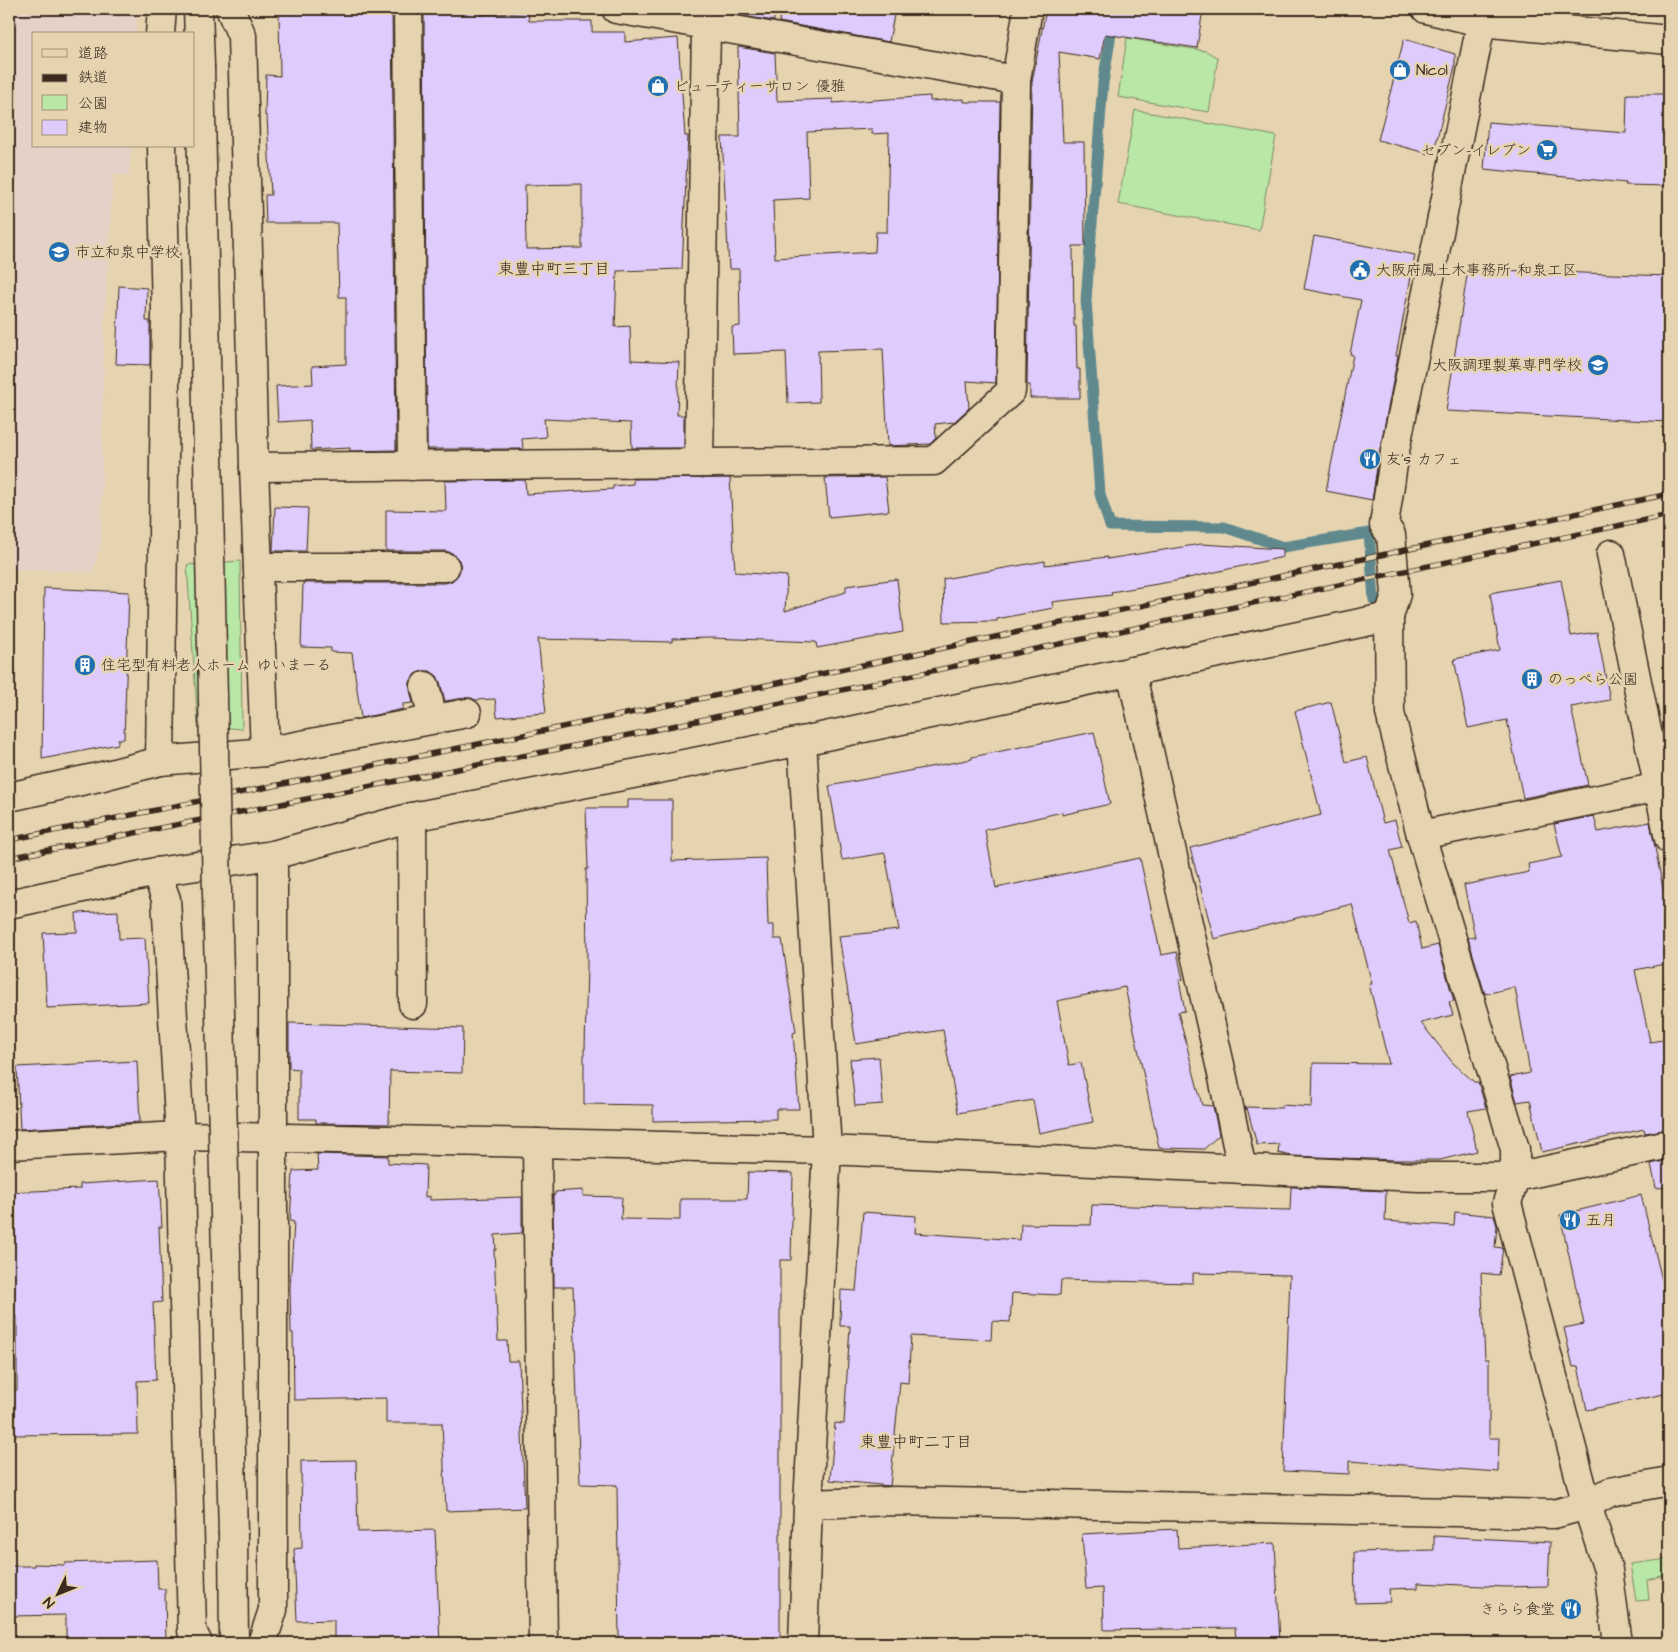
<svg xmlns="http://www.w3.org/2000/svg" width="1678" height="1652" viewBox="0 0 1678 1652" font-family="'Architects Daughter','Klee One',sans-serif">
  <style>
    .built { fill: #e4d1c8 }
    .green { fill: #b8e7a6; stroke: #7a8862 }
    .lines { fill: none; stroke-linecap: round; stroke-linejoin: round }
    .stream { stroke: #61898e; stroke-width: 11 }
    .building { fill: #dfcbfc; stroke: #3b2a1e; fill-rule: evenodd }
    .minor-casing { stroke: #3b2a1e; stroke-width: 31 }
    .minor { stroke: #e6d4b1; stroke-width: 28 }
    .rail-casing { stroke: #3b2a1e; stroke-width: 5.5 }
    .rail { stroke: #e6d4b1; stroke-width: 4; stroke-dasharray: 11; stroke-linecap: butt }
    .minor-bridge-casing { stroke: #3b2a1e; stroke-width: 31; stroke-linecap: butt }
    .minor-bridge { stroke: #e6d4b1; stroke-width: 28 }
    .labels { text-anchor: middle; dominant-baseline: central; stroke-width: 5; stroke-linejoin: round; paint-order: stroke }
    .poi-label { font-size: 15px; fill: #3b2a1e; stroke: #e6d4b1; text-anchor: start }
    .neighbourhood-label { font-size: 16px; fill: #3b2a1e; stroke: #e6d4b1 }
  </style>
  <rect width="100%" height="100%" fill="#e6d4b1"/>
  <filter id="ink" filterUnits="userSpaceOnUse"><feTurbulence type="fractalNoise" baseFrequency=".02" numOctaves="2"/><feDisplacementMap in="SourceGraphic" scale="10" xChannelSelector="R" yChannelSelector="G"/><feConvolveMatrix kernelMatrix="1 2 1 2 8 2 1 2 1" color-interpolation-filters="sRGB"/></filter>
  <g filter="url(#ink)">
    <path class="built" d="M9,9H137L136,34H34V146H131L129,175H113L104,328L101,542L93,572L9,569Z"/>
    <g class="green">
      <path d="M1127,38L1206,51L1218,58L1209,112L1118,97Z"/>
      <path d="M1135,110L1276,136L1259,230L1118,204Z"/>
      <path d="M240,561L242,729L198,725L187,565Z"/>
      <path d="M1669,1559V1574L1647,1580L1649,1600L1636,1601L1630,1564Z"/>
    </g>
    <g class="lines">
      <path class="stream" d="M1115,9L1103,83L1086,300L1100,494L1110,526L1224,527L1283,547L1369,533L1374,600"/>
    </g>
    <g class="building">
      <path d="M279,9H392L396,450L350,451V448L311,450L310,420L278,422L276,386L313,384L312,366L346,364V297H339L337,223H266L265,195H271L267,116H265L266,75L280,76Z"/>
      <path d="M424,9H480V15L528,12L529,21H592V32H625V42L678,38L685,136H688L682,269L617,271L615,327L630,326L631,360L679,362L677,415H684V448H632L631,423L544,419L546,437L522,439L523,449H427ZM582,184V248L526,249L525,185Z"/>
      <path d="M737,9H774V21L737,15Z"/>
      <path d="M781,9H895L889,42L779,22Z"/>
      <path d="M1046,9H1203L1197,48L1105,34L1100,59L1059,52L1063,142H1084L1085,246H1073L1074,326H1076L1077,369H1080V398H1030V385H1027L1032,82Z"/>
      <path d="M1404,39L1455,54V66L1433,155L1378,140Z"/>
      <path d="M738,47L775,53L777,101L833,99V103L930,96V101L964,99V102H1000L996,383L967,381L969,408L954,422L935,424L936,438L930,444L888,446L883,349L818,351L819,402L788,403L786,352L733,354L732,327L740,326L739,269H729L722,137H740ZM872,129V134L889,133L887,232H876L875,252L775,258L773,200L809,198L807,132Z"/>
      <path d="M1627,94H1669V186L1625,185L1626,183L1484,169L1488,122L1626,133Z"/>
      <path d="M1314,236L1415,255L1396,356H1398L1380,449L1372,500L1326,491L1353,355L1350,354L1361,300L1304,289Z"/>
      <path d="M1468,269L1669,276V422L1446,411Z"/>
      <path d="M119,286L147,288L146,321H150V365L116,364Z"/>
      <path d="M885,477L889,511L829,517L825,478Z"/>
      <path d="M730,478L735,572L787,576L785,611L846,592V586L897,579L903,632L817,648L816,642L711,638L672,639V642L538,639L546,713L497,717L495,699L475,700L472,698H465L445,701L440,682L437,676L430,671H422L415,674L410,682V690L413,703L403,704V709L361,718L352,653L331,652V648L301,647L303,583H445L452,581L458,575L461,567L459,560L452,553L445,551H386V510L446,511L445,481L525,480L526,494L613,489V486L633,484V479Z"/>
      <path d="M275,507L308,508L306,551H273Z"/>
      <path d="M1201,544L1283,549V557L1175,581L1111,592L1112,595L1052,602L1053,608L997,619V621L944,622L943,579L1045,561V565L1107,557V559Z"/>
      <path d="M1561,580L1571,636L1597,632L1610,700L1571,707L1588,785L1523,798L1507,720L1468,728L1454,659L1500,650L1490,593Z"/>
      <path d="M44,588L129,592L124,739H118V744L42,759Z"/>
      <path d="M1331,702L1346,762L1367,757L1383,823L1395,820L1402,847L1390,850L1409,923L1416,921L1422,949L1438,945L1454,1001L1449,1002L1453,1015L1421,1023L1453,1063L1474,1082H1478L1486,1108L1468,1111L1477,1151L1440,1160H1395L1292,1156L1278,1153L1279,1144L1257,1145L1247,1108L1246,1110L1245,1107L1282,1108V1105L1312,1107L1313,1063L1389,1064L1369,984H1372L1352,904L1214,939L1190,848L1321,815L1295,711Z"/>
      <path d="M1094,732L1110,804L1062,815V812L985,830L996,888L1140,858L1161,955L1177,952L1183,980H1179L1185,1011L1178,1012L1202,1105L1213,1106L1219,1135L1204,1149L1159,1148L1125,987L1057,1001L1069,1065L1081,1063L1093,1122L1039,1133L1033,1100L958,1113L943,1030L856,1044L839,936L899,930L885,853L842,860L829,786L972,759V757Z"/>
      <path d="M628,800H672V861L766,858L768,925H774V939H782L796,1032L793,1033L799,1109H776V1119L653,1121V1105L584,1104V1049H585L587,963L586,869H588L586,808H628Z"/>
      <path d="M1594,816L1598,832L1650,822L1666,904H1669V963L1635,970L1650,1042L1669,1039V1129L1645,1133L1644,1129L1542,1152L1530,1100L1517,1102L1510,1077L1530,1073L1515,987L1485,994L1468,938L1475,937L1464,885L1529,872L1528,864L1562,857L1554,824Z"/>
      <path d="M118,911L119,939L145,938L149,1003L47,1008L43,933L77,932L76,913Z"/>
      <path d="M289,1023L463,1028L462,1073L390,1071L389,1124L316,1123V1119H299V1069L289,1068Z"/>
      <path d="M879,1057L883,1104L855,1106L850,1059Z"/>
      <path d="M137,1061L140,1122L20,1129L17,1067Z"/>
      <path d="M317,1154L388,1156V1163L426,1165L425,1197L430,1196V1200L522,1197V1233L495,1235L496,1250H494L498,1341H507L508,1361H519L525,1508L446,1511L442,1423H386V1398L294,1400L293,1333H291L290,1288L294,1222L290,1221L293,1171L318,1170Z"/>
      <path d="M1669,1160V1187L1656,1188L1651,1164Z"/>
      <path d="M748,1172L793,1173L791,1260H780V1643H619L617,1485L580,1484L573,1287H554L553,1195H555V1192L583,1190V1196L622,1197L621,1219L680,1220V1199H747Z"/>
      <path d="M159,1179L162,1227H159L162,1302L153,1303L156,1380L137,1381L138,1434L9,1435V1390H17V1316H14L9,1192L80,1189V1184Z"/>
      <path d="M1291,1187L1386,1191L1385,1221L1454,1226L1455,1212L1494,1216L1497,1226L1495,1247L1503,1248L1499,1275L1481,1273L1485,1359H1489V1438H1499L1498,1472L1349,1461V1474L1283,1471L1290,1275L1193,1273V1283L1061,1280L1060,1295L1012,1293L1010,1322L992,1321L991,1340L911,1336L908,1383L900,1382L890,1486L830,1480L835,1423L844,1424L850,1326H840L841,1290L856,1291L863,1212L916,1216L915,1233L1020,1240L1021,1224L1091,1225L1092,1205L1290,1210Z"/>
      <path d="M1641,1195L1669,1308V1393L1587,1410L1578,1366L1573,1367L1564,1328L1584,1324L1560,1215Z"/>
      <path d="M356,1460L358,1532L435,1530L440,1643H334V1620L297,1621L294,1549L302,1548L301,1461Z"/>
      <path d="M1177,1529L1178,1548L1275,1543L1280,1643H1236L1235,1628L1104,1630L1103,1588L1086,1589L1082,1534Z"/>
      <path d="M1434,1536L1550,1542L1548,1586L1506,1587L1418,1583V1588L1389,1589L1390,1602L1355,1603L1354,1552L1434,1550Z"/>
      <path d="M157,1560L158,1589H165L166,1643H66V1615L9,1616V1566H34V1564L65,1565V1563Z"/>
    </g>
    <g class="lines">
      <g class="minor-casing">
        <g id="minor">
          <path d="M198,9L200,66"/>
          <path d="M408,9L412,466"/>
          <path d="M616,9L1016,80"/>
          <path d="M1426,9L1480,22L1669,40"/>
          <path d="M160,34L162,9"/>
          <path d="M162,146L166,312L160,761L265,752L254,467L242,36L230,9"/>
          <path d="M699,463L706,25L708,9"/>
          <path d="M254,467L934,461L1011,391L1016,80L1028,9"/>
          <path d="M1611,554L1669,839"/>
          <path d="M258,567H445"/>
          <path d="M1389,617L1396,594L1391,535L1384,525L1395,451L1484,9"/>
          <path d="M1131,671L1223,1078L1242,1169"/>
          <path d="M425,686L433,719"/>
          <path d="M802,741L827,1150L808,1504L803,1643"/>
          <path d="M265,752L467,713"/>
          <path d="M9,797L103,776L160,761"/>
          <path d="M412,817L413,1004"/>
          <path d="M1421,835L1669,785"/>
          <path d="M156,872L166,899L180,1136L192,1631L198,1643"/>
          <path d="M9,904L156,872L273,855L412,817L802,741L1389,617L1390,713L1421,835L1515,1149V1177L1507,1203L1587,1505L1608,1570L1618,1643"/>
          <path d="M537,1143L543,1643"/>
          <path d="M9,1145L180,1136L537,1143L827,1150L1419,1177H1515L1669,1144"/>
          <path d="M808,1504L895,1501L1554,1514L1587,1505L1610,1492L1669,1481"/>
          <path d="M233,1535L234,1643"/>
          <path d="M262,1643L273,1610V855"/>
        </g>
      </g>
      <use href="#minor" class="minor"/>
      <g class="rail-casing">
        <g id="rail">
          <path d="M9,840L797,679L1669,494"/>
          <path d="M9,858L644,732L1669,515"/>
        </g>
      </g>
      <use href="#rail" class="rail"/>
      <g class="minor-bridge-casing">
        <path id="minor-bridge" d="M200,66L217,894L233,1535"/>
      </g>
      <use href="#minor-bridge" class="minor-bridge"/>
    </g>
  </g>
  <defs>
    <g id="shop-disc" transform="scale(1.125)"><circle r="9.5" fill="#1f6fb2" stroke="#e6d4b1"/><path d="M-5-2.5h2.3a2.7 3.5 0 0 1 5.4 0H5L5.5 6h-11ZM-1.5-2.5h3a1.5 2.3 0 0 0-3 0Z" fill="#fff"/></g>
    <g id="supermarket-disc" transform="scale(1.125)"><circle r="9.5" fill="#1f6fb2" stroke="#e6d4b1"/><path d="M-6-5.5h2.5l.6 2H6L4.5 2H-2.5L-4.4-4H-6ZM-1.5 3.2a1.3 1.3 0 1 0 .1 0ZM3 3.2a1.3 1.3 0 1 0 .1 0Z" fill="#fff"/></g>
    <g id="school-disc" transform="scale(1.125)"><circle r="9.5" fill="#1f6fb2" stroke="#e6d4b1"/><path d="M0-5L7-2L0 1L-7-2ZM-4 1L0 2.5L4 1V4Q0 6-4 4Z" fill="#fff"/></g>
    <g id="civic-disc" transform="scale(1.125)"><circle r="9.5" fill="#1f6fb2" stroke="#e6d4b1"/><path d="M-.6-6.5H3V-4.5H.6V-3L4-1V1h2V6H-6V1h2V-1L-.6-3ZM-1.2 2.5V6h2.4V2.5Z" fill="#fff"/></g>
    <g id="restaurant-disc" transform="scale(1.125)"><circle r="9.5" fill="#1f6fb2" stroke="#e6d4b1"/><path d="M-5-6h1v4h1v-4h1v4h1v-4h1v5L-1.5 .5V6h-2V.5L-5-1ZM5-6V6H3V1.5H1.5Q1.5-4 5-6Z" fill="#fff"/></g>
    <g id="building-disc" transform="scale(1.125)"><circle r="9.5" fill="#1f6fb2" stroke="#e6d4b1"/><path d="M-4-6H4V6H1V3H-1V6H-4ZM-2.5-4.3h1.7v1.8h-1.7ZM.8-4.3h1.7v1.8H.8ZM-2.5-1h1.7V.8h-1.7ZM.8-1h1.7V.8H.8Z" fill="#fff"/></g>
  </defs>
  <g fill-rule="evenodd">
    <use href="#shop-disc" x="1400" y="70"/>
    <use href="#shop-disc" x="658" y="86"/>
    <use href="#supermarket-disc" x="1547" y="150"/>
    <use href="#school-disc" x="59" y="252"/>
    <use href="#civic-disc" x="1360" y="270"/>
    <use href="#school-disc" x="1598" y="365"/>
    <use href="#restaurant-disc" x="1370" y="459"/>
    <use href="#building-disc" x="85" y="665"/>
    <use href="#building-disc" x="1532" y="679"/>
    <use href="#restaurant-disc" x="1570" y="1220"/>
    <use href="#restaurant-disc" x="1571" y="1609"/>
  </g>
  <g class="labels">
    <g class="poi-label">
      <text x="1416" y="70">Nicol</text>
      <text x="674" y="86">ビューティーサロン 優雅</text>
      <text x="1531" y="150" text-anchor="end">セブン-イレブン</text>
      <text x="75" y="252">市立和泉中学校</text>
      <text x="1376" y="270">大阪府鳳土木事務所 和泉工区</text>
      <text x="1582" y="365" text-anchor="end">大阪調理製菓専門学校</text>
      <text x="1386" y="459">友's カフェ</text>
      <text x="101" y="665">住宅型有料老人ホーム ゆいまーる</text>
      <text x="1548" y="679">のっぺら公園</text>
      <text x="1586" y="1220">五月</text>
      <text x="1555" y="1609" text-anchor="end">きらら食堂</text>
    </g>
    <g class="neighbourhood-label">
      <text x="554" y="269">東豊中町三丁目</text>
      <text x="916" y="1442">東豊中町二丁目</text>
    </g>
  </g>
  <rect width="1678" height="1652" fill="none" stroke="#e6d4b1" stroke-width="30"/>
  <rect x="15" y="15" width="1648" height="1622" fill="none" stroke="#3b2a1e" stroke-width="2" filter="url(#ink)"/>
  <rect x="32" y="32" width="162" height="115" fill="#e6d4b1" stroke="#a29076"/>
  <rect x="42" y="49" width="25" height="8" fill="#e6d4b1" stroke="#a29076"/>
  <text x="78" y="58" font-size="15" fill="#3b2a1e">道路</text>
  <rect x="42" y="74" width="25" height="8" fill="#3b2a1e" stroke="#a29076"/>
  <text x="78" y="82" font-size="15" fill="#3b2a1e">鉄道</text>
  <rect x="42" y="95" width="25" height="15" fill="#b8e7a6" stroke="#a29076"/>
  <text x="78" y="108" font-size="15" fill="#3b2a1e">公園</text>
  <rect x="42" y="120" width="25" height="15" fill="#dfcbfc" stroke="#a29076"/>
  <text x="78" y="132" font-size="15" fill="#3b2a1e">建物</text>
  <g transform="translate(58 1594) rotate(227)" stroke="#e6d4b1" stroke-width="4" paint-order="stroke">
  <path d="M0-4L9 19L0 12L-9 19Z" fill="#3b2a1e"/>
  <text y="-8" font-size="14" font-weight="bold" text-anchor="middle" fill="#3b2a1e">N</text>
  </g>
</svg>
